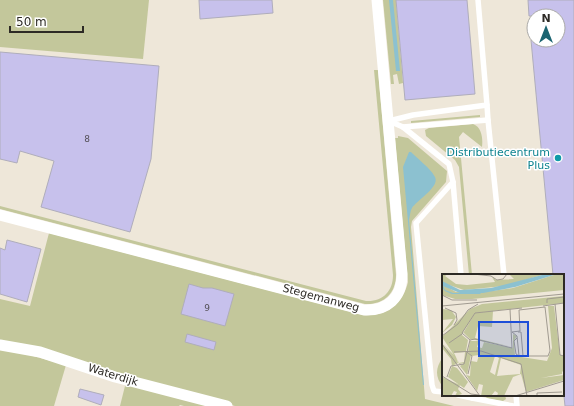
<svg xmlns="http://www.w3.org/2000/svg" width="574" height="406" viewBox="0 0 574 406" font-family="'DejaVu Sans',sans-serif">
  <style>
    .green { fill: #c3c79b }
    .water { fill: #8cc1d0 }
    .building { fill: #c7c1ec; stroke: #afadbb }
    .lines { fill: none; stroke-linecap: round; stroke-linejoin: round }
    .service { stroke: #fff; stroke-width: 5.5 }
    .minor { stroke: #fff; stroke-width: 11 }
    .culture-dot { fill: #0f9aa8; stroke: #fff; stroke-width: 1.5 }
    .labels { text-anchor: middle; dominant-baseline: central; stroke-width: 3; stroke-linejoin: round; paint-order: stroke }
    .number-label { font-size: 9px; fill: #545057 }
    .culture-label { font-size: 11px; fill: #0d838f; stroke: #fff; text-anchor: end }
    .street-label { font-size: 11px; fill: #2d2a25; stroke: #fff }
    .inset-road { fill: none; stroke: #a19b91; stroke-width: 1 }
    .view { fill: #1d4ed8; fill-opacity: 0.15; stroke: #1d4ed8; stroke-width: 2 }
    .inset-edge { fill: none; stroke: #2d2a25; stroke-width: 2 }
  </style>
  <rect width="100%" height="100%" fill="#eee7d9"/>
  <g class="green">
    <path d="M0,0H149L143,59L0,47Z"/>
    <path d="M383,0H396L403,83L399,84L397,74L393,75L394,84H391Z"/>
    <path d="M374,70H378L396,275C396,293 384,305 365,304L0,209V206L366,301C382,302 393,292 393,275Z"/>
    <path d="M480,115V117L411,123V121Z"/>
    <path d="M473,124C482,127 483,139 482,147L463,132L459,137L472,275H469L459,167L455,160L426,136L425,130L429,128Z"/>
    <path d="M398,136L408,138L447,171L446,182L412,221L411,227L425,399L454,406H235L0,342V299L30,306L49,233L363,315C386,317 403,304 408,282L395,138H398Z"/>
    <path d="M0,347L66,365L54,406H0Z"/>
    <path d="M443,357V387C435,377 435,368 443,357Z"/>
    <path d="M126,382L216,406H184L180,405L179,406H120Z"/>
    <path d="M482,395H505L506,399L503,401L489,399Z"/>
  </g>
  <g class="water">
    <path d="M389,0H393L400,71H396Z"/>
    <path d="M409,152H411C417,158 432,170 435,177C440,187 417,200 412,208C410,211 410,216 409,220L424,385H423L403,167Z"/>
  </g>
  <g class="building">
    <path d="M199,0H272L273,13L200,19Z"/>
    <path d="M396,0H467L475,94L405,100Z"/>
    <path d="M528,0H574V406H565L563,387V275H553L531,40H558V16H529Z"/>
    <path d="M0,52L159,66L151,159L130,232L41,207L54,161L20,151L17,163L0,159Z"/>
    <path d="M7,240L41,249L27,302L0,294V248L5,250Z"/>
    <path d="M189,284L203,288H212L234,294L225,326L181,314Z"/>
    <path d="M187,334L216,342L214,350L185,342Z"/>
    <path d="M80,389L104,395L101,405L78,397Z"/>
  </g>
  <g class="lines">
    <g class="service">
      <path d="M487,105L488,120"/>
      <path d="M403,127L488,120L504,275"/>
      <path d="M461,275L453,182L449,164L403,127L389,121L413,115L487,105L478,0"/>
      <path d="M443,392L434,391L432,385L416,223L453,182"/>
      <path d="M458,395L472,398"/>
      <path d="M472,395V398L513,406"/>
      <path d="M516,395L517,406"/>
    </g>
    <g class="minor">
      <path d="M0,215L364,310C387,311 402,298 402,274L377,0"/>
      <path d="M0,345L40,352L115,377L227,406"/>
    </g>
  </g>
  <circle class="culture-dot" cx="558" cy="158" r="4"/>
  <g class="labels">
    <g class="number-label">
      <text x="87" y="139">8</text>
      <text x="207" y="308">9</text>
    </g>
    <g class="culture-label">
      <text x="550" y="152">Distributiecentrum<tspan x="550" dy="13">Plus</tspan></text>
    </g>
    <g class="street-label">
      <text transform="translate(321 298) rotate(15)">Stegemanweg</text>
      <text transform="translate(113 375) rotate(17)">Waterdijk</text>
    </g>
  </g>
  <g transform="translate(442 274)">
    <rect width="122" height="122" fill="#eee7d9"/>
    <path d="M0,0H6L3,2L14,10L25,11L53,8L50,3L54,6L72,5L67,0H104L62,12L22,16L4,10L0,7ZM115,0H122V16L30,25H13L0,21V10L14,18H41L71,14ZM122,22V29L33,39L20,61L26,66L24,77L29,81L25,101L18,92L22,89L17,90L14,83L16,89L10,92L9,85L0,74V70L13,84L0,69L12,81L0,63L28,35L40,30ZM23,78L22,88L17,89L12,79ZM106,32H112L118,81L122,82V99L120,97V100L99,104L122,101V106L84,118L79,100L71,103L62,122H55L56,119L53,117L49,122H39L41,111L37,110L35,117L24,101L28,102L29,87L35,88L37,81L30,82L26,78L28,67H37L35,73L40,74L42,68L71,74V60L75,62L72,67L73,82L105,87L110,74ZM53,82L57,84L53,101L48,98ZM59,84L79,91L78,100L55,102ZM0,35L9,36L14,43L10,51L0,59L11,45L0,46ZM51,37L50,53L36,52L33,64L70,73L28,65L21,58L33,39ZM10,92L15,94L26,108L22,114L6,103ZM0,103L18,111L16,115L20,120L13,122L15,118L12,117L9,122H0Z" fill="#c3c79b" fill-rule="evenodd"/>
    <path d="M104,0H115L73,13L41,19H18L1,12L3,16L11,19H39L38,20H10L3,17L0,13V7L18,16L49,14Z" fill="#8cc1d0"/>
    <path class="inset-road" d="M31,0L49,2L55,6L61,5L65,0M0,21L10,26H35M105,29V25L122,23M113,30L118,81L122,82M0,32L122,20M101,32L122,29M103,33L108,77L106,82H77L75,62L70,58L78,57L77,36ZM3,34L14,39L15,46L12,51M76,58H79L81,82M0,62L16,50L26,36L36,30M75,64L72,67L74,80L77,82M28,66L33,65L70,74L68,35M7,69L20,60M0,70L38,122M12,78L39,77L79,90L85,122M25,78L28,66L20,59L33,39L80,34M0,102L29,120L37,121M5,103L9,92L22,90L25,78L30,82L26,100M73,122L122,107M95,122V119L120,118"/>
    <path class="view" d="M37,48H86V82H37Z"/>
    <rect width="122" height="122" class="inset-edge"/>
  </g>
  <g transform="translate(546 28)"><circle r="19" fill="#ffffff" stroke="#abaaa8"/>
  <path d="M0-3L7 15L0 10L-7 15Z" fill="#1b6471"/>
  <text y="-6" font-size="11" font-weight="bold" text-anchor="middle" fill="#2d2a25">N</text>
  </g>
  <path d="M10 26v6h73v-6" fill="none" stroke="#2d2a25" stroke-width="2"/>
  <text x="16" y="26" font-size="12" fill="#2d2a25" stroke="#ffffff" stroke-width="3" paint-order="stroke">50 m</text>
</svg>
